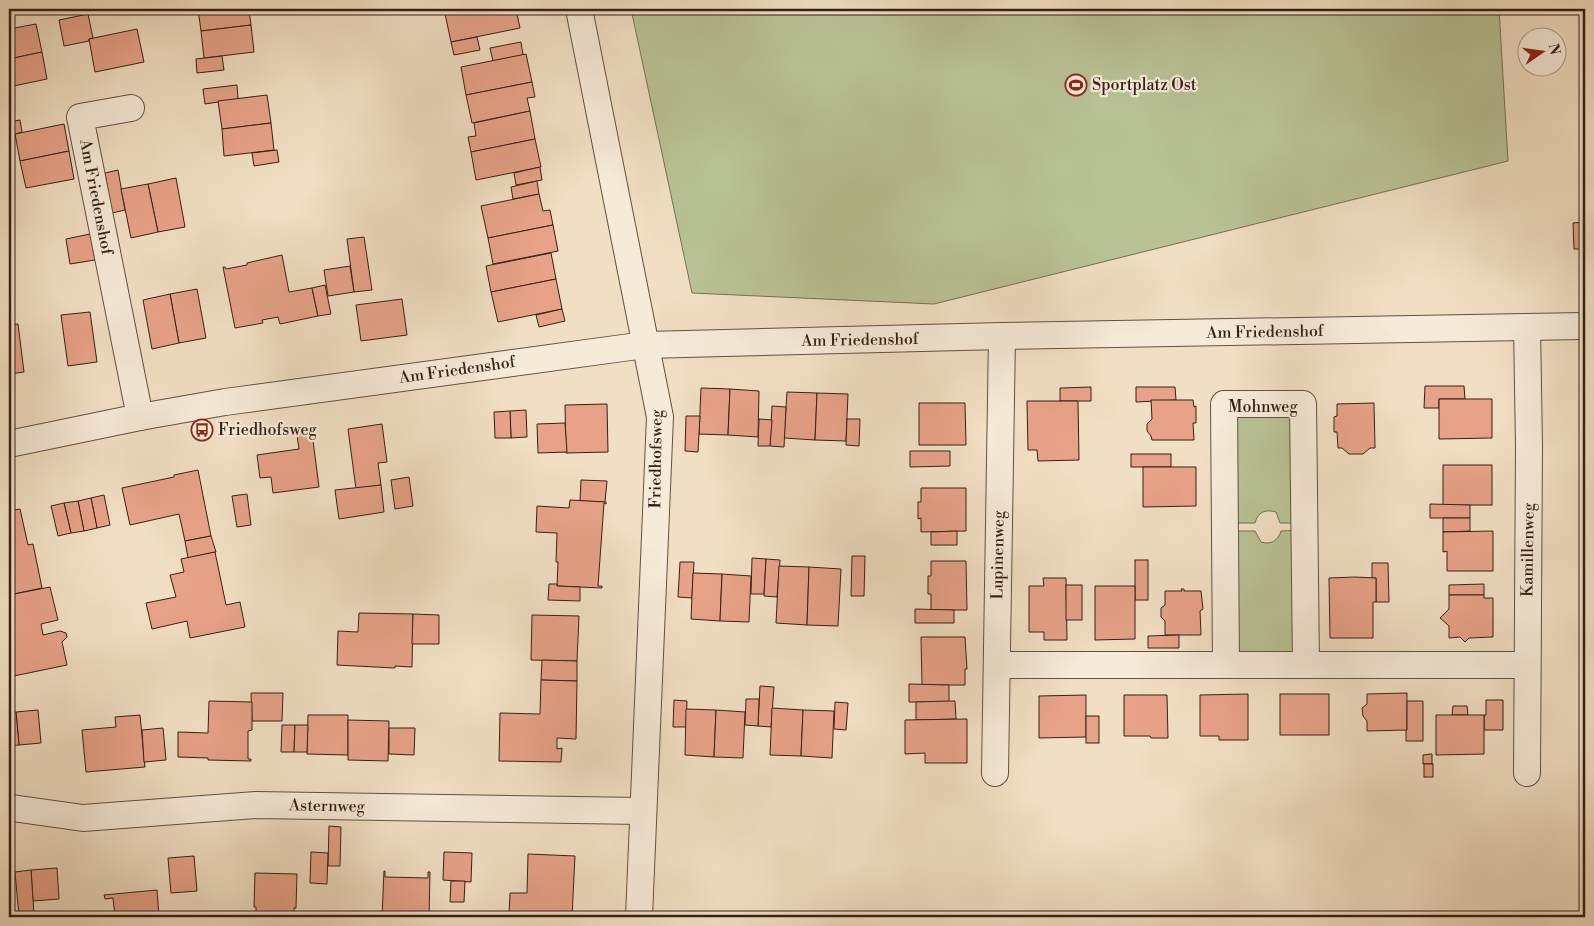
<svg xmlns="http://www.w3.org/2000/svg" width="1594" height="926" viewBox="0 0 1594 926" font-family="'Libre Bodoni',serif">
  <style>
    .green { fill: #b8c295; stroke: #767156 }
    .building { fill: #e8a288; stroke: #352016 }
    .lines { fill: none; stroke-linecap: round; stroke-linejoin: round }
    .minor-casing { stroke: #645041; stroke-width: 28 }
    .minor { stroke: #f6ead8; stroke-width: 26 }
    .labels { text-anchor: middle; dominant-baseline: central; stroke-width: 4.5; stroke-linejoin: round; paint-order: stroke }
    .poi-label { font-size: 16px; fill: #352016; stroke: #f6ead8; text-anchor: start }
    .street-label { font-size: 16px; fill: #352016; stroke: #f6ead8 }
  </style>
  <rect width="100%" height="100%" fill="#f1dfc3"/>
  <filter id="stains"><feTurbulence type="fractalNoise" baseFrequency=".004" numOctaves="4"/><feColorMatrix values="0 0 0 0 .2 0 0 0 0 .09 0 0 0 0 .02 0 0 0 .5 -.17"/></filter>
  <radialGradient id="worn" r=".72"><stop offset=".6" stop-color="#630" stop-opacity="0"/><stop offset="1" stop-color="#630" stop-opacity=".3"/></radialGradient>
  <g class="green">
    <path d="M631,9H1499L1508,161L934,304L692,293Z"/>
    <path d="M1228,407L1300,408L1301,523H1280L1276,512C1265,509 1258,512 1255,523H1229Z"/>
    <path d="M1301,530L1302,661L1229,662L1230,531H1255L1261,542C1271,545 1278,541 1281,531Z"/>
  </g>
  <g class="building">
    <path d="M198,9H249L251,25L201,31Z"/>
    <path d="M444,9H516L520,28L451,42Z"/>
    <path d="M88,14L93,38L89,39V41L64,46L59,20Z"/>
    <path d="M36,24L42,52L9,59V29Z"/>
    <path d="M251,25L254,52L204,58L201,31Z"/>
    <path d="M137,29L144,62L95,72L89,39Z"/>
    <path d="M477,37L480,50L454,55L451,42Z"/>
    <path d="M521,42L523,55L493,61L490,48Z"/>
    <path d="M42,52L47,79L9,87V59Z"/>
    <path d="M526,54L532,82L466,95L461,67Z"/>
    <path d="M222,56L224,70L197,73L196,59Z"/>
    <path d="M532,82L535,97L527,98L530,111L472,123L466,95Z"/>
    <path d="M237,85L238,99L205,104L203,89Z"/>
    <path d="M267,95L271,123L222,129L218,101Z"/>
    <path d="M530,111L535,139L471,152L468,137L476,136L474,123Z"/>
    <path d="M20,120L22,132L9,136V122Z"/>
    <path d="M271,123L274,150L224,156L222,129Z"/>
    <path d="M64,124L69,151L20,161L15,134Z"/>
    <path d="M535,139L541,167L476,180L471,152Z"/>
    <path d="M277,150L279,162L254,166L252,153Z"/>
    <path d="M69,151L74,179L26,188L20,161Z"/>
    <path d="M540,167L542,180L516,185L514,173Z"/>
    <path d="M118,170L125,210L112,213L105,173Z"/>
    <path d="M176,178L185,227L158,232L148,184Z"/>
    <path d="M537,181L539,194L513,199L511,187Z"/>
    <path d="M148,184L158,232L131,238L121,189Z"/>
    <path d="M539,194L543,211L550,210L553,225L488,238L481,206Z"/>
    <path d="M1585,222V249H1574L1573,223Z"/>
    <path d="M553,225L558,251L493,264L488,238Z"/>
    <path d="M90,234L95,260L70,264L66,239Z"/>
    <path d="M364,237L372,290L354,292L347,239Z"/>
    <path d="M551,253L556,279L491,292L486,266Z"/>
    <path d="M282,255L289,292L312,288L318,316L280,324L278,317L262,320L263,323L235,328L223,267H225L226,269L247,265V263Z"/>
    <path d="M350,266L354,292L328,296L324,270Z"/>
    <path d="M556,279L562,309L498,322L491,292Z"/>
    <path d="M325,285L331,314L318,316L312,288Z"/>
    <path d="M197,289L206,338L179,343L170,294Z"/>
    <path d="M170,294L179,343L152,349L143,300Z"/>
    <path d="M402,299L407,335L361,341L356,305Z"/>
    <path d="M562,309L565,321L539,327L536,315Z"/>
    <path d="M90,312L97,362L68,366L61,315Z"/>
    <path d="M18,324L24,372L9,374V325Z"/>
    <path d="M1425,386H1464L1465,399H1439V408H1424Z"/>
    <path d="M1091,387V401H1060V388Z"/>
    <path d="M1136,387H1175L1176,400L1136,402Z"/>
    <path d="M701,388L730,389L728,435L699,434Z"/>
    <path d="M730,389L759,391L758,437L728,435Z"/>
    <path d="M787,392L817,393L815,440L784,438Z"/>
    <path d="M817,393L848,394L846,441L815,440Z"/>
    <path d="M1439,399H1492V438L1439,439Z"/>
    <path d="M1151,400H1193L1194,407L1196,406V423H1193L1194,440H1152L1151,436L1147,431V424L1152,419Z"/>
    <path d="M1027,401H1078L1079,460L1038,461L1037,450H1028Z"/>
    <path d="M919,403H965L966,445H919Z"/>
    <path d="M1374,403L1375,448H1370L1363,454H1349L1342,448H1338L1337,432H1334V417L1337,416V404Z"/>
    <path d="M607,404L608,452L566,453L565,405Z"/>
    <path d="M772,406L786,407L784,447L770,446Z"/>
    <path d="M526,410L527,437L511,438L510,411Z"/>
    <path d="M510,411L511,438H495L494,412Z"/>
    <path d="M686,416H700L698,452L685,451Z"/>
    <path d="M759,419L772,420L770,446H758Z"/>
    <path d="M847,419H860L859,446L846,445Z"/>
    <path d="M565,423L567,452L538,453L537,424Z"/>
    <path d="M382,424L387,462L378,463L381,485L356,489L348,429Z"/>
    <path d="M312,433L319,487L273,493L271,477L260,478L257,455L299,449L297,435Z"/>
    <path d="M910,451H950V466L910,467Z"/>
    <rect x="1131" y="454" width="40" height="13"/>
    <rect x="1443" y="465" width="49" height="40"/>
    <path d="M1143,467H1196V506L1143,507Z"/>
    <path d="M198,470L211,536L185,541L179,514L130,525L122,488L174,477V475Z"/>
    <path d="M409,477L413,506L395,509L391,480Z"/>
    <path d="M581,480L607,481L605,502L580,501Z"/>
    <path d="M381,485L384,512L339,519L335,490Z"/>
    <path d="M921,488H966V531L921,532V518L918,519V502H921Z"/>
    <path d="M247,494L251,525L237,527L232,496Z"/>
    <path d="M104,495L110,525L97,528L91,498Z"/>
    <path d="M91,498L97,528L84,531L78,501Z"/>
    <path d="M570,500L606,502V504L604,503L598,586H602V588L557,586L558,562H556L557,533L536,532L537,506L569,508Z"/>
    <path d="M78,501L84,531L71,533L64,503Z"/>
    <path d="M64,503L71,533L58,536L51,506Z"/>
    <path d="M1430,504L1470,505V518H1430Z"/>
    <path d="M20,509L28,545L33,544L42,588L9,595V511Z"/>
    <path d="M1443,518H1470V531L1443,532Z"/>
    <path d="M957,531V545H931V532Z"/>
    <path d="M1493,531V571H1447V551L1443,552V532Z"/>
    <path d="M211,536L216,552L188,558L185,541Z"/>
    <path d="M215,552L226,605L240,602L245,627L190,638L187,621L152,629L146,603L176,597L170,575L184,572L181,559Z"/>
    <path d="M852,556H865L864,596H851Z"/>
    <path d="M752,558L766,559L764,594H751Z"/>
    <path d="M766,559L780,560L777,597L764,596Z"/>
    <rect x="1135" y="560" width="13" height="40"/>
    <path d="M931,561H966L967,610H931V594H928V576H931Z"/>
    <path d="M680,562H694L692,598L678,597Z"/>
    <path d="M1372,563H1388L1389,602H1376V578H1372Z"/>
    <path d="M779,566L809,567L807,625L776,623Z"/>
    <path d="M809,567L841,569L838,626L807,625Z"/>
    <path d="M693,573L722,574L720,621L691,619Z"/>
    <path d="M722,574L751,576L749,622L720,621Z"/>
    <path d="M1355,577L1376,578V602H1373V638H1330L1329,578Z"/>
    <path d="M1043,578H1066L1067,640H1044V632H1029V586H1044Z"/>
    <path d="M549,584H557V586L580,587V601L548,600Z"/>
    <path d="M1484,584V595H1449V585Z"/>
    <rect x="1066" y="585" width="16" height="35"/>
    <path d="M1095,586H1135V639L1095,640Z"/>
    <path d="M50,587L58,620L41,624L43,635L60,631L66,633L67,637L62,642L67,665L9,677V595Z"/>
    <path d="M1181,589H1184V591H1201L1203,609L1200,611L1201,635H1165V621L1161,617V608L1165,605V591H1182Z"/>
    <path d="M1449,595H1484V598H1493V637L1469,638L1465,642L1460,637L1449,638V626L1440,618L1449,609Z"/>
    <path d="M915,609L954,610V623H915Z"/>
    <path d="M359,613L413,614L412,667L395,666V668L337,665L338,631L358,632Z"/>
    <path d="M413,614L439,615V644H412Z"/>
    <path d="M532,615L579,616L577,661L531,660Z"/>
    <path d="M1179,635V648H1148V636Z"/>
    <path d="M921,637H965L967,669H965V685H922Z"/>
    <path d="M542,660L577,661V681L541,680Z"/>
    <path d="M541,680L577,681L576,739L557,738V749L562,748L561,762L499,761L500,713L540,714Z"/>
    <path d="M909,684L949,685V702H909Z"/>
    <path d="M760,686L774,687L771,727L758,726Z"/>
    <path d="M251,693H283L282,721H252Z"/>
    <path d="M1407,693V730L1367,731V721L1363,716L1362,708L1367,704V694Z"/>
    <path d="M1248,694V740H1219V736H1200V695Z"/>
    <rect x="1280" y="694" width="49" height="41"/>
    <path d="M1086,695V737L1039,738V696Z"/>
    <path d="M1124,695H1167L1168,738H1151L1150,736H1124Z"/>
    <path d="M746,699H759L758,726L745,725Z"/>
    <path d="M674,700L687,701L686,727H673Z"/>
    <path d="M1486,700H1503V730H1484V715H1486Z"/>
    <path d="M209,701L252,702V730L248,731V759H251V761L208,760V758L178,757V732L208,733Z"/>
    <path d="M948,701H955L956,719L916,720V702Z"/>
    <path d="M1407,701H1423V741H1406V730H1407Z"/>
    <path d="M835,702L848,703L846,730L834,729Z"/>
    <path d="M1453,706H1467L1468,715H1452Z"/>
    <path d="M772,708L803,710L801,756L770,755Z"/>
    <path d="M686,709L716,710L714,757L685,755Z"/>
    <path d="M38,710L41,743L19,745L16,712Z"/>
    <path d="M716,710L745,712L743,758L714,757Z"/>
    <path d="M803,710L834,711L832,758L801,756Z"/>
    <path d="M16,712L19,745L9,746V713Z"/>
    <path d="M140,715L145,767L86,772L82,730L116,727L115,717Z"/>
    <path d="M308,715H348V755L307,754Z"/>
    <path d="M1436,715H1484V754L1436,755Z"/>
    <rect x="1086" y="716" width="13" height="27"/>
    <path d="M967,719V763H925V753L905,754V720Z"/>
    <path d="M348,720L389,721L388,761L348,760Z"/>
    <path d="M282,725H295L294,752H281Z"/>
    <path d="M295,725H308L307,752H294Z"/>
    <path d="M163,728L166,760L144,762L142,730Z"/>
    <path d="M389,728H415L414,755L389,754Z"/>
    <path d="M1431,754H1432V764H1423V755Z"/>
    <rect x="1424" y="764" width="9" height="13"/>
    <path d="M329,826L341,827L340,866H328Z"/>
    <path d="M311,852L328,853L327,884L310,883Z"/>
    <path d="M444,852L472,853L471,882L443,880Z"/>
    <path d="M528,854L575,856L572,917L509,915L510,893H527Z"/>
    <path d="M194,856L197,891L171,893L168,858Z"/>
    <path d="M57,868L59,899L33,901L31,870Z"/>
    <path d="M31,870L34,915L19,916L15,872Z"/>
    <path d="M384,871H385V877L428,878V872H430L429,917H382Z"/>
    <path d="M255,873L297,874L296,908H294V917H256V907H254Z"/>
    <path d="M451,881H465L464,902H450Z"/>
    <path d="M157,890L159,917H115L113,898L105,899L104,895Z"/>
  </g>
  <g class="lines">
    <g class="minor-casing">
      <g id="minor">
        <path d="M579,9L660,417L639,917"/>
        <path d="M131,108L80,117L140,417"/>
        <path d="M9,444L140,417L225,402L645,345L1002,336L1585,326"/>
        <path d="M997,665H1527"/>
        <path d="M1226,665L1224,404H1303L1306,665"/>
        <path d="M995,773L1002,336"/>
        <path d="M1527,773L1529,446L1527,327"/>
        <path d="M12,808L83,818L256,805L643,811"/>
      </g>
    </g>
    <use href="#minor" class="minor"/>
  </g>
  <defs>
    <g id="stadium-ring" transform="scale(1.125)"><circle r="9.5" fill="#f6ead8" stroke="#8f2418" stroke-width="1.5"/><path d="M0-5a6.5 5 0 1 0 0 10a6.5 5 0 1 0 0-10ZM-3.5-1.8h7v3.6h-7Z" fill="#8f2418"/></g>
    <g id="bus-ring" transform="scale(1.125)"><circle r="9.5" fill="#f6ead8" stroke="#8f2418" stroke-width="1.5"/><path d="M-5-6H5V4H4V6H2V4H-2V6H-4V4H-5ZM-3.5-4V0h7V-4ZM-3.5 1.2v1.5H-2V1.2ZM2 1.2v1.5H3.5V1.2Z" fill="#8f2418"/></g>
  </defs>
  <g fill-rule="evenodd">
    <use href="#stadium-ring" x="1076" y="85"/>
    <use href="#bus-ring" x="202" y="430"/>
  </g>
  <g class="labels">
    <g class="poi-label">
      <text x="1092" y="85">Sportplatz Ost</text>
      <text x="218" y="430">Friedhofsweg</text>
    </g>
    <g class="street-label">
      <text transform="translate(96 197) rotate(79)">Am Friedenshof</text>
      <text transform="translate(1265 332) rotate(-1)">Am Friedenshof</text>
      <text transform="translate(860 340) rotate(-1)">Am Friedenshof</text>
      <text transform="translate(457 370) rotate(-8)">Am Friedenshof</text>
      <text x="1263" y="407">Mohnweg</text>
      <text transform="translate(656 459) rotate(-89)">Friedhofsweg</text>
      <text transform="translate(1528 550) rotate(-89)">Kamillenweg</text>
      <text transform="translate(998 555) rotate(-89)">Lupinenweg</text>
      <text transform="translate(327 806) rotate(1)">Asternweg</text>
    </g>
  </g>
  <rect width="1594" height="926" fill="none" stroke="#f1dfc3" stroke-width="30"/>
  <rect x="10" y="10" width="1574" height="906" fill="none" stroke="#352016" stroke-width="2.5"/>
  <rect x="15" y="15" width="1564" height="896" fill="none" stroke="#352016"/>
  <g transform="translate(1542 52) rotate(77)"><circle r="24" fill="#f6ead8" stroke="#a9998a"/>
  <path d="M0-4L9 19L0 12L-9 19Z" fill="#8f2418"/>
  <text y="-8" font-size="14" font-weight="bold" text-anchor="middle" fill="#352016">N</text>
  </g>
  <rect width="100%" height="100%" filter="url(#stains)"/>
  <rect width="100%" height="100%" fill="url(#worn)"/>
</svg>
